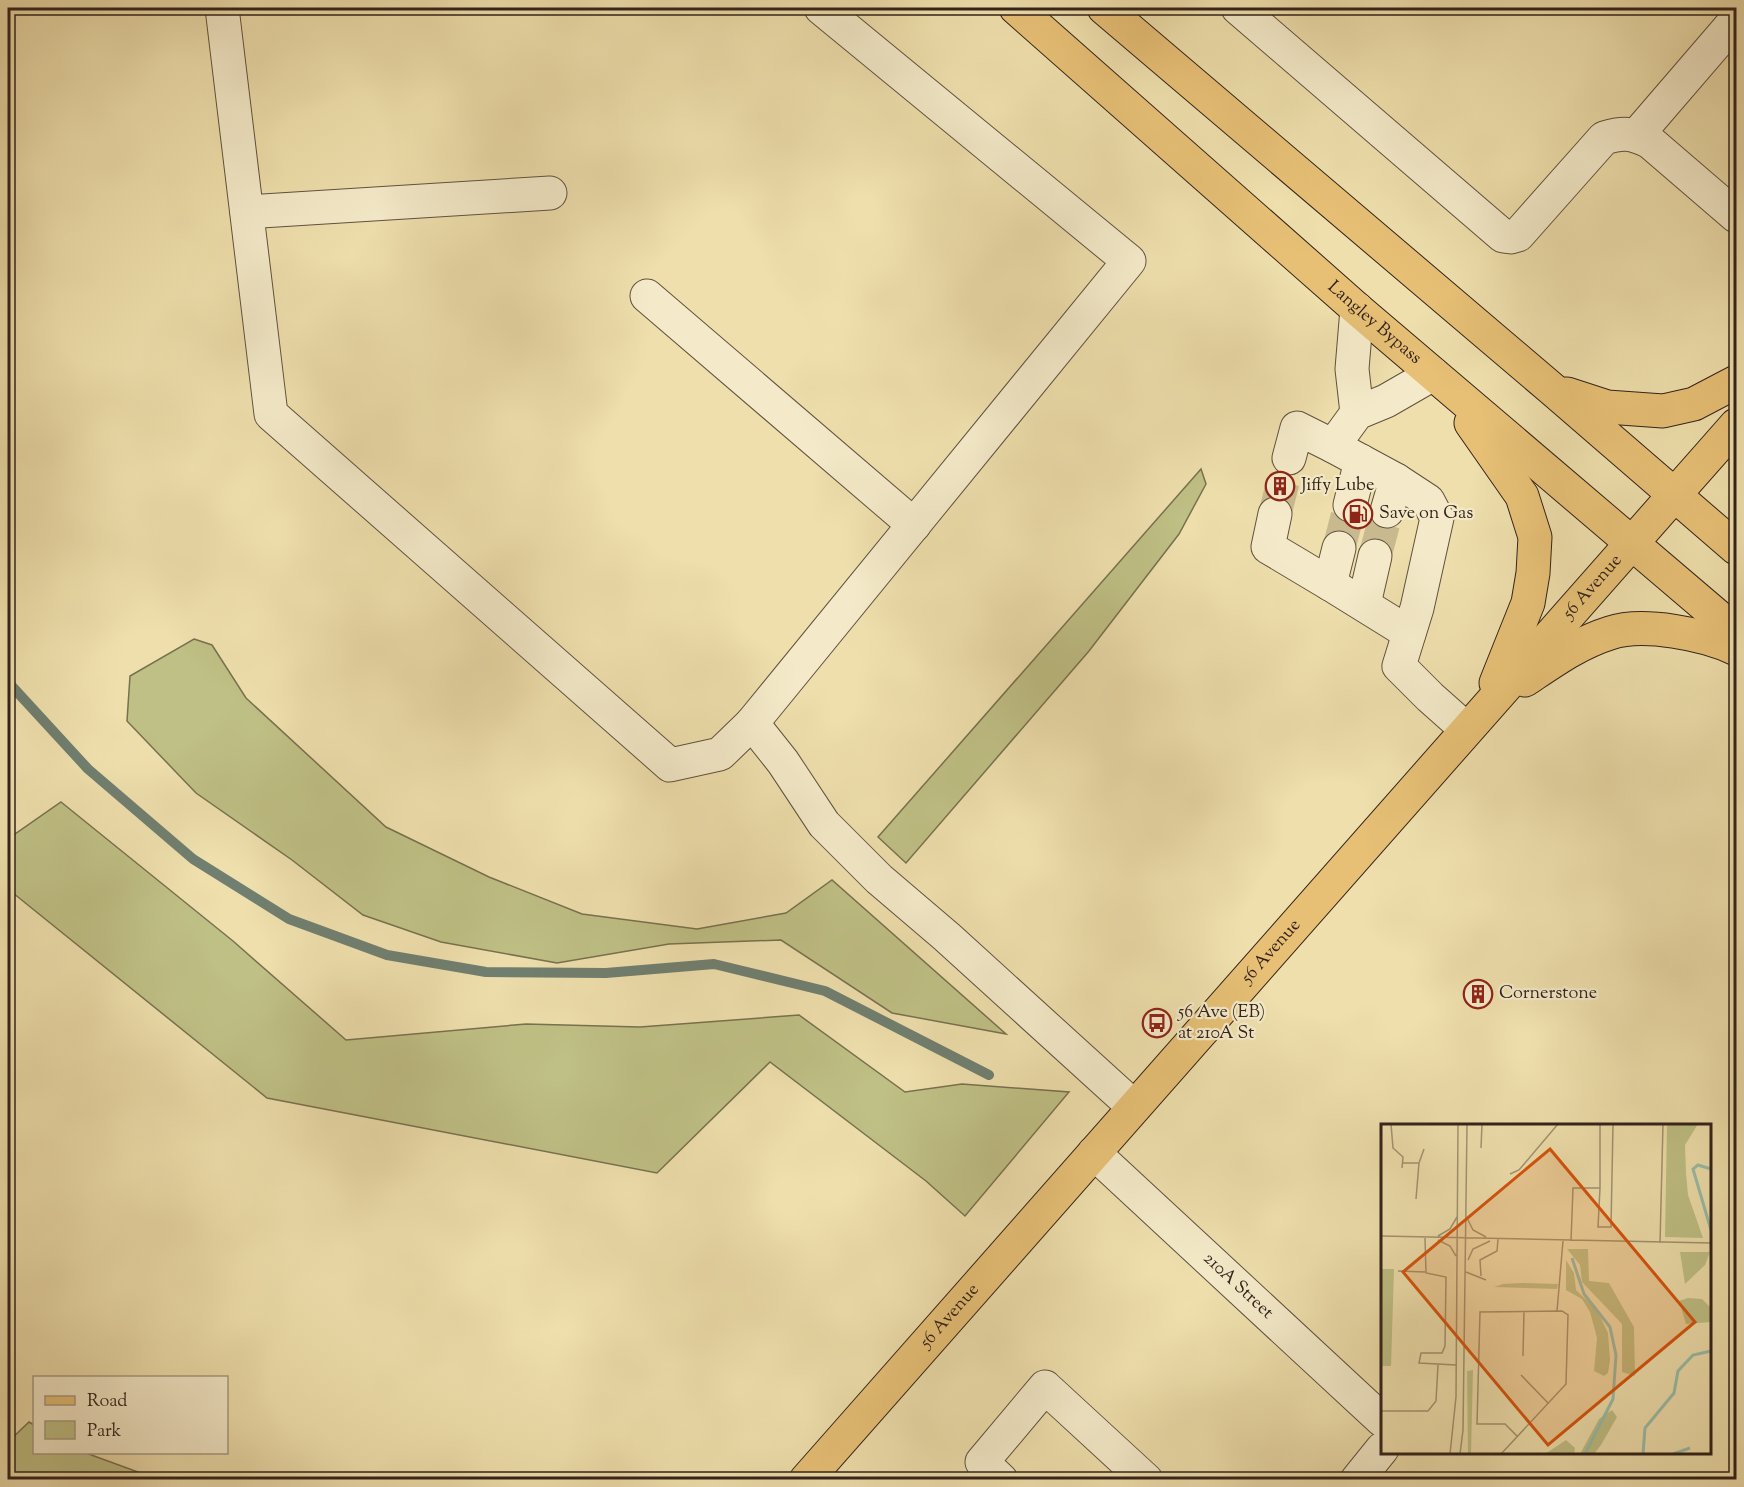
<svg xmlns="http://www.w3.org/2000/svg" width="1744" height="1487" viewBox="0 0 1744 1487" font-family="'Sorts Mill Goudy',serif">
  <style>
    .green { fill: #bfc085; stroke: #787150; stroke-width: 1.5 }
    .lines { fill: none; stroke-linecap: round; stroke-linejoin: round }
    .stream { stroke: #707f70; stroke-width: 10 }
    .minor-tunnel { stroke: #c8b98f; stroke-width: 33; stroke-dasharray: 33 16; stroke-linecap: butt }
    .minor-casing { stroke: #61513f; stroke-width: 35 }
    .major-casing { stroke: #32221b; stroke-width: 35 }
    .minor { stroke: #f4eac9; stroke-width: 33 }
    .major { stroke: #e7c076; stroke-width: 33 }
    .labels { text-anchor: middle; dominant-baseline: central; stroke-width: 4.5; stroke-linejoin: round; paint-order: stroke }
    .street-label { font-size: 18px; fill: #32221b; stroke: #f4eac9 }
    .poi-label { font-size: 18px; fill: #32221b; stroke: #f4eac9; text-anchor: start }
    .inset-river { fill: none; stroke: #99bda9; stroke-width: 3 }
    .inset-road { fill: none; stroke: #a39372; stroke-width: 1.5 }
    .view { fill: #d6540e; fill-opacity: 0.15; stroke: #d6540e; stroke-width: 3 }
    .inset-edge { fill: none; stroke: #32221b; stroke-width: 3 }
  </style>
  <rect width="100%" height="100%" fill="#eedfac"/>
  <filter id="stains"><feTurbulence type="fractalNoise" baseFrequency=".00333" numOctaves="4"/><feColorMatrix values="0 0 0 0 .2 0 0 0 0 .09 0 0 0 0 .02 0 0 0 .5 -.17"/></filter>
  <radialGradient id="worn" r=".72"><stop offset=".6" stop-color="#630" stop-opacity="0"/><stop offset="1" stop-color="#630" stop-opacity=".3"/></radialGradient>
  <g class="green">
    <path d="M1201,469L1206,484L1179,534L1089,651L906,863L878,837Z"/>
    <path d="M194,639L212,645L246,698L386,827L489,877L582,914L697,929L786,913L832,880L1006,1034L892,1013L781,940L669,944L557,963L441,942L363,915L292,860L196,793L127,721L130,676Z"/>
    <path d="M61,802L233,941L346,1040L526,1024L640,1027L799,1015L905,1092L962,1084L1069,1092L965,1216L926,1181L770,1062L657,1173L267,1098L8,889V839Z"/>
    <path d="M29,1422L34,1425V1452L86,1453L157,1479H8V1442Z"/>
  </g>
  <g class="lines">
    <path class="stream" d="M8,682L88,769L193,859L289,919L387,955L486,972L606,973L714,964L825,991L989,1075"/>
    <g class="minor-tunnel">
      <path d="M1275,514L1289,458"/>
      <path d="M1339,548L1350,505"/>
      <path d="M1375,556L1387,511"/>
    </g>
    <g class="minor-casing">
      <g id="minor">
        <path d="M222,8L271,414L670,765L720,754L752,723L1129,261L821,8"/>
        <path d="M1238,8L1503,236L1511,237L1518,235L1604,138C1624,132 1631,133 1650,142L1736,216"/>
        <path d="M1637,135L1736,20"/>
        <path d="M247,212L550,193"/>
        <path d="M647,296L914,525"/>
        <path d="M1357,309L1352,369L1357,413"/>
        <path d="M1333,446L1357,413L1386,401L1433,374"/>
        <path d="M1289,458L1297,428L1333,446L1396,480L1428,501L1437,518L1417,608L1399,666L1430,697L1466,729"/>
        <path d="M1350,505L1361,461"/>
        <path d="M1387,511L1396,480"/>
        <path d="M1275,514L1268,547L1330,584"/>
        <path d="M1339,548L1330,584L1409,633"/>
        <path d="M1364,604L1375,556"/>
        <path d="M752,723L783,762L824,824L879,879L947,937L1134,1107"/>
        <path id="s1" d="M1094,1153L1382,1420"/>
        <path d="M1001,1480L982,1462L1045,1387L1146,1480"/>
        <path d="M1357,1480L1382,1449"/>
      </g>
    </g>
    <g class="major-casing">
      <g id="major">
        <path id="s2" d="M1016,8L1357,309L1736,632"/>
        <path d="M1104,8L1552,389L1736,548"/>
        <path d="M1567,394L1607,407L1663,411L1694,404L1736,382"/>
        <path d="M1471,423L1522,496L1535,537L1533,573L1528,603L1496,683"/>
        <path d="M1525,680C1552,662 1578,643 1610,633C1643,622 1705,634 1736,649"/>
        <path id="s3" d="M806,1480L1736,425"/>
      </g>
    </g>
    <use href="#minor" class="minor"/>
    <use href="#major" class="major"/>
  </g>
  <defs>
    <g id="building-ring" transform="scale(1.5)"><circle r="9.5" fill="#f4eac9" stroke="#8f2418" stroke-width="1.5"/><path d="M-4-6H4V6H1V3H-1V6H-4ZM-2.5-4.3h1.7v1.8h-1.7ZM.8-4.3h1.7v1.8H.8ZM-2.5-1h1.7V.8h-1.7ZM.8-1h1.7V.8H.8Z" fill="#8f2418"/></g>
    <g id="fuel-ring" transform="scale(1.5)"><circle r="9.5" fill="#f4eac9" stroke="#8f2418" stroke-width="1.5"/><path d="M-5.5-6h7V0h2V4h1.3V-2.5L3-4.5l.8-.8L6-3V5H2.5V1h-1V6h-7ZM-4.2-4.7v3.2H.2V-4.7Z" fill="#8f2418"/></g>
    <g id="bus-ring" transform="scale(1.5)"><circle r="9.5" fill="#f4eac9" stroke="#8f2418" stroke-width="1.5"/><path d="M-5-6H5V4H4V6H2V4H-2V6H-4V4H-5ZM-3.5-4V0h7V-4ZM-3.5 1.2v1.5H-2V1.2ZM2 1.2v1.5H3.5V1.2Z" fill="#8f2418"/></g>
  </defs>
  <g fill-rule="evenodd">
    <use href="#building-ring" x="1280" y="486"/>
    <use href="#fuel-ring" x="1358" y="514"/>
    <use href="#building-ring" x="1478" y="994"/>
    <use href="#bus-ring" x="1157" y="1023"/>
  </g>
  <g class="labels">
    <g class="street-label">
      <text stroke="none"><textPath href="#s2" startOffset="477">Langley Bypass</textPath></text>
      <text stroke="none"><textPath href="#s3" startOffset="1190">56 Avenue</textPath></text>
      <text stroke="none"><textPath href="#s3" startOffset="704">56 Avenue</textPath></text>
      <text stroke="none"><textPath href="#s1" startOffset="196">210A Street</textPath></text>
      <text stroke="none"><textPath href="#s3" startOffset="218">56 Avenue</textPath></text>
    </g>
    <g class="poi-label">
      <text x="1301" y="486">Jiffy Lube</text>
      <text x="1379" y="514">Save on Gas</text>
      <text x="1499" y="994">Cornerstone</text>
      <text x="1178" y="1013">56 Ave (EB)<tspan x="1178" dy="21">at 210A St</tspan></text>
    </g>
  </g>
  <g transform="translate(1381 1124)">
    <rect width="330" height="330" fill="#eedfac"/>
    <path d="M286,0H317L304,21L305,49L307,71L322,114L284,113ZM186,125H207L208,157L228,159L253,203L254,252L241,248V200L201,158L199,141ZM299,128H329L324,141L304,160ZM185,136L193,149L195,166L216,186L227,209L229,236L227,249L223,252L213,247L216,214L209,188L201,175L185,166ZM0,145H13L10,242H0ZM122,160L141,159L177,160L176,165L113,163ZM307,174L321,175L330,184V198L305,200L298,177ZM92,246L90,330H87L86,247ZM231,286L236,293L220,321L213,330H199L218,295ZM185,316L194,324L193,330H164Z" fill="#bfc085"/>
    <path class="inset-river" d="M330,45L317,41L312,45L330,106M191,134L203,170L229,203L235,231L232,275L204,330M262,330L264,304L293,269L297,247L312,231L330,227M292,330L309,324"/>
    <path class="inset-road" d="M10,0L12,24L22,33L21,44M100,24L101,0M21,39H38L43,25M129,50L138,46L177,0M219,64V0M35,75L38,39M86,94L92,106L105,113M0,112L330,119M57,112L69,105L76,93M44,114L45,149L65,153L64,222L61,229H40L38,239L75,241M57,116L69,122L75,132M190,117L192,64H219L217,103H230L232,0M279,119L282,0M87,136L92,125L109,117M17,147L44,148M85,148L105,156M100,152L99,136L116,127L117,115M176,187L182,117M142,232L143,187M140,251L167,279M0,287H47L55,277L57,241M69,330L75,273L77,0M79,330L82,306L86,0M120,330L185,260L187,191L181,187L99,188L96,300H124L136,312"/>
    <path class="view" d="M169,25L314,198L167,321L22,148Z"/>
    <rect width="330" height="330" class="inset-edge"/>
  </g>
  <rect width="1744" height="1487" fill="none" stroke="#eedfac" stroke-width="30"/>
  <rect x="9" y="9" width="1726" height="1469" fill="none" stroke="#32221b" stroke-width="3"/>
  <rect x="15" y="15" width="1714" height="1457" fill="none" stroke="#32221b" stroke-width="1.5"/>
  <rect x="33" y="1376" width="195" height="78" fill="#f4eac9" stroke="#a69a83" stroke-width="1.5"/>
  <rect x="45" y="1396" width="30" height="9" fill="#e7c076" stroke="#a69a83" stroke-width="1.5"/>
  <text x="87" y="1406" font-size="18" fill="#32221b">Road</text>
  <rect x="45" y="1421" width="30" height="18" fill="#bfc085" stroke="#a69a83" stroke-width="1.5"/>
  <text x="87" y="1436" font-size="18" fill="#32221b">Park</text>
  <rect width="100%" height="100%" filter="url(#stains)"/>
  <rect width="100%" height="100%" fill="url(#worn)"/>
</svg>
